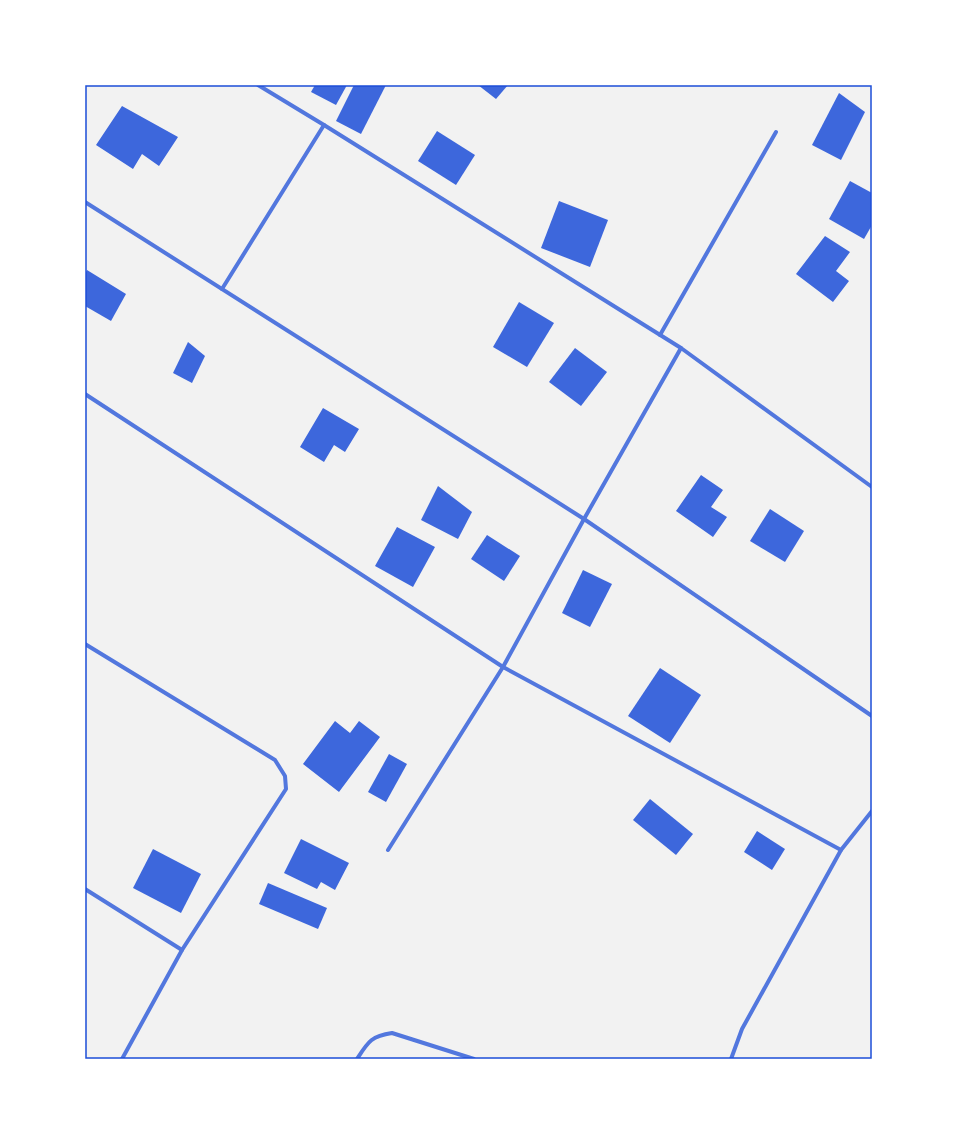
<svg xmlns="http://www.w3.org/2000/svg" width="957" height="1144" viewBox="0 0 957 1144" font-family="'Titillium Web',sans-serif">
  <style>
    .building { fill: #3d67dc }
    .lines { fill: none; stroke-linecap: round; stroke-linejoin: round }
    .minor { stroke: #5277de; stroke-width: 4 }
    .neatline { fill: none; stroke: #1d4ed8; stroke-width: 1.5 }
  </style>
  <rect width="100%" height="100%" fill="#f2f2f2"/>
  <g class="building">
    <path d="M315,85H347L336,105L311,92Z"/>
    <path d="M354,85H386L361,134L336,121Z"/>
    <path d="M478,85H508L496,99Z"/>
    <path d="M839,93L865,112L841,160L812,145Z"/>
    <path d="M122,106L178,137L159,166L142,154L133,169L96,145Z"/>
    <path d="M437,131L475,155L456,185L418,161Z"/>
    <path d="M850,181L872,193V225L864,239L829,219Z"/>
    <path d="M559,201L608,220L590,267L541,248Z"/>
    <path d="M825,236L850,252L836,271L849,281L833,302L796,274Z"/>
    <path d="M87,270L126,294L111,321L85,306V274Z"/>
    <path d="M519,302L554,323L527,367L493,347Z"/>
    <path d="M188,342L205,356L192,383L173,373Z"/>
    <path d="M575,348L607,372L581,406L549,382Z"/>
    <path d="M323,408L359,429L345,452L334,445L324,462L300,447Z"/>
    <path d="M701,475L723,490L711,507L727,517L713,537L676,511Z"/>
    <path d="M438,486L472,512L458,539L421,520Z"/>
    <path d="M770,509L804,531L785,562L750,541Z"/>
    <path d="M397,527L435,547L413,587L375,566Z"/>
    <path d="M487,535L520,556L504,581L471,559Z"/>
    <path d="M583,570L612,584L590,627L562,613Z"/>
    <path d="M660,668L701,695L670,743L628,716Z"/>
    <path d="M335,721L350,733L359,721L380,737L339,792L303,764Z"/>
    <path d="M389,754L407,764L386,802L368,792Z"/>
    <path d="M650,799L693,834L676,855L633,820Z"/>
    <path d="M757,831L785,849L772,870L744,852Z"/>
    <path d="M301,839L349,863L335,890L321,882L317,889L284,873Z"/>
    <path d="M153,849L201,874L181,913L133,888Z"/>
    <path d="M268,883L327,908L318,929L259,904Z"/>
  </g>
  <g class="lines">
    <g class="minor">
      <path d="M258,85L324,125L681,348L872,487"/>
      <path d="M85,202L584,519L872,716"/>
      <path d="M222,289L324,125"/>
      <path d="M660,335L776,132"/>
      <path d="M85,394L503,667L841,850"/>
      <path d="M85,644L275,760L285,776L286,789L182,950L122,1059"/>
      <path d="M388,850L503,667L584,519L681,348"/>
      <path d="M85,889L182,950"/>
      <path d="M357,1059C368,1042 371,1036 392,1033L474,1059"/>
      <path d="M731,1059L742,1029L841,850L872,811"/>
    </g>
  </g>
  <rect width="957" height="1144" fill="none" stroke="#ffffff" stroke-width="172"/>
  <rect x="86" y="86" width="785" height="972" class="neatline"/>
</svg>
